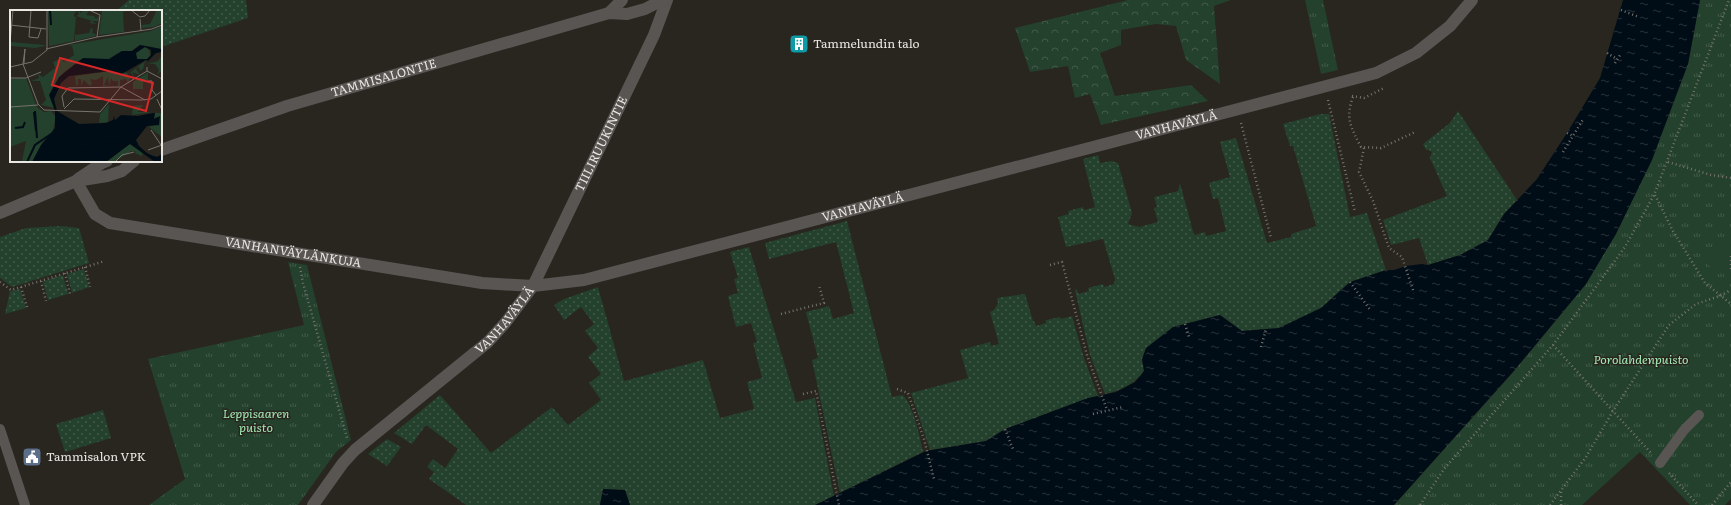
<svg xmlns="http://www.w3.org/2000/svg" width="1731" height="505" font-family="Literata,serif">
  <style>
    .grass { fill: url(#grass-dots) }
    .forest { fill: url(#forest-crowns) }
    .park { fill: url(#park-tufts) }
    .garden { fill: #23412c }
    .water { fill: url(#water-ripples) }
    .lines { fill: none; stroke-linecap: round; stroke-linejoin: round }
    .path { stroke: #76736e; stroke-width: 2.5; stroke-dasharray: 1 3; stroke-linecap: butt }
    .service { stroke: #595553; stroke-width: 10 }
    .minor { stroke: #595553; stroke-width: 12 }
    .tertiary { stroke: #595553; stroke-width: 12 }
    .labels { text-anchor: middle; stroke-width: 3; stroke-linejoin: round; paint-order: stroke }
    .poi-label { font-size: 12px; fill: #eae8e3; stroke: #29251f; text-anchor: start }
    .street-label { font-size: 12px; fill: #eae8e3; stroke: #29251f }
    .park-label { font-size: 12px; font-style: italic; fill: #a2eab4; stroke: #29251f }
    .inset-river { fill: none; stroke: #010d16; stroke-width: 2 }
    .inset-road { fill: none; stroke: #76736d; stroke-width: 1 }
    .view { fill: #d62828; fill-opacity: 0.15; stroke: #d62828; stroke-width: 2 }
    .inset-edge { fill: none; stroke: #eae8e3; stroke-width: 2 }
  </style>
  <defs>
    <pattern id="grass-dots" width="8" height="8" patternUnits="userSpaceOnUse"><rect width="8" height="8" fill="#23412c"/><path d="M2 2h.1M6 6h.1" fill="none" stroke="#435c4a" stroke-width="1.8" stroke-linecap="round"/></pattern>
    <pattern id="forest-crowns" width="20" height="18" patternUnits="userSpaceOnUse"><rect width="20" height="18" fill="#23412c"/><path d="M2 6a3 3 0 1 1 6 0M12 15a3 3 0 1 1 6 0" fill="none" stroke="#435c4a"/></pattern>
    <pattern id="park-tufts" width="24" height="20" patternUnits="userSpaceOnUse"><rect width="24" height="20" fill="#23412c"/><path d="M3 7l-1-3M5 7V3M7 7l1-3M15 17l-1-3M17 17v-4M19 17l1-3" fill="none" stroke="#435c4a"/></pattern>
    <pattern id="water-ripples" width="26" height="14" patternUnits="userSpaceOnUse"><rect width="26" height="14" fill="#010d16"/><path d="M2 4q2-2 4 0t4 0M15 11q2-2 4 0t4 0" fill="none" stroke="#263038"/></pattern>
  </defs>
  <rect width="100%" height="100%" fill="#29251f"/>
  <g class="grass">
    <path d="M129 0H246L248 18 161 47V11H116Z"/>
    <path d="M1458 111 1517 200 1504 214 1488 240 1460 255 1428 265 1419 238 1391 245 1383 220 1447 196 1430 158 1432 152 1429 150H1426L1423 144 1450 123Z"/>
    <path d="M1320 114H1329L1350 217 1367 213 1386 270 1350 282 1321 308 1279 328 1242 331 1220 315 1173 327 1142 359 1144 371C1133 385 1122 390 1105 394L1090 355 1075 290 1077 289 1078 294 1089 291 1088 288 1103 284 1104 287 1114 284 1115 279 1103 239 1066 247 1058 217 1069 214 1068 211 1083 207 1084 210 1095 207 1083 159 1098 155 1100 163 1111 161 1118 163 1132 213 1128 224 1139 227 1158 222 1154 208 1157 207 1154 197 1178 191 1180 183 1194 235 1205 232 1206 236 1226 231 1218 198 1213 199 1209 183 1230 177 1220 142 1236 138 1267 243 1291 237V234L1316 226 1293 146H1290L1283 124Z"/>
    <path d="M847 221 892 397 902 395C912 400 921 441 923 452L840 493 812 360 818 358 806 312 829 306 833 319 854 313 836 242 769 259 765 243Z"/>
    <path d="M60 226 79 228 89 263 12 287 0 278V237L26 228Z"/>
    <path d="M749 247 796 402 815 398 834 496 815 505H630L625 490 603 489 600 505H466L429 479 434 472 427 467 433 459 445 468 458 449 426 425 412 444 394 433 440 395 491 453 552 407 568 425 601 400 589 383 601 374 588 357 598 348 585 331 594 324 581 307 564 320 554 305 564 299 598 287 624 381 703 360 720 418 754 409 747 382 762 378 753 343 757 342 751 323 736 327 728 296 738 293 734 279 738 278 730 252Z"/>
    <path d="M84 269 89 287 72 293 67 274Z"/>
    <path d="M63 275 68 294 48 300 43 281Z"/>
    <path d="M20 289 26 308 5 314 10 291Z"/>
    <path d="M1025 294 1033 321H1034L1036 326 1046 323V320L1060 317 1061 319 1072 316 1084 358 1098 396 1086 399 1005 429 986 441 930 450 911 393 968 378 960 350 990 342 991 346 999 344 990 312 994 310 998 303 997 298Z"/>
    <path d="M103 410 111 438 65 452 56 424Z"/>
    <path d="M387 439 401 447 387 466 368 454Z"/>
  </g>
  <path class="forest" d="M1128 0H1231L1214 6 1220 84 1186 60 1176 26 1156 24 1121 30V45L1100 53 1115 96 1191 85 1208 101 1101 125 1090 94 1075 98 1068 66 1030 72 1015 28Z"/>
  <g class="park">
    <path d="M1305 0H1323L1338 70 1321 74Z"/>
    <path d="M1700 0H1731V499L1725 505H1690L1640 452 1582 505H1394L1513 372 1586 284 1688 64Z"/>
    <path d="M288 262 307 265 351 440 336 452 298 505H149L185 479 148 359 304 325Z"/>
  </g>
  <path class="garden" d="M1727 243H1731V274C1718 278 1696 259 1709 249 1714 245 1722 244 1727 243Z"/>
  <g class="water">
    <path d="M1623 0H1700L1688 64 1652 160 1616 234 1586 284 1513 372 1394 505H815L926 451 986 441 1005 429 1088 398 1116 392 1135 382 1144 371 1142 359 1146 348 1173 327 1220 315 1242 331 1279 328 1321 308 1350 282 1386 270H1394L1406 266 1422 264 1428 265 1460 255 1488 240 1504 214 1537 179 1567 133 1600 78Z"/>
    <path d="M603 489 625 490 630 505H600Z"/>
  </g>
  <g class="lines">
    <g class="path">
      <path d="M1621 10 1639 17"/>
      <path d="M1607 53 1617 59"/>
      <path d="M1615 63 1620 55"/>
      <path d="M1352 96 1364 98 1384 88"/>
      <path d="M1353 97C1345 118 1351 128 1361 147L1381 148 1415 132"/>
      <path d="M1328 100 1355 212"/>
      <path d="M1241 123 1271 238"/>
      <path d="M1567 133 1573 136"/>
      <path d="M1364 148 1359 172 1373 201 1389 248 1402 257 1414 293"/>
      <path d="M1563 152 1584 118"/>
      <path d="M1668 162 1711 175 1731 178"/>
      <path d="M1655 195 1673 231 1705 283 1731 304"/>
      <path d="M1731 256V272"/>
      <path d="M1050 265 1062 262 1087 355 1107 410"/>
      <path d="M85 267 90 287"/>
      <path d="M300 267 303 283 347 438"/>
      <path d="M65 273 70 294"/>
      <path d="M41 281 46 301"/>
      <path d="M0 282 11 290 105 261"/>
      <path d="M1350 282 1371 311"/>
      <path d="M21 287 27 307"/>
      <path d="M781 314 824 303 819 285"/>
      <path d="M1185 324 1189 337"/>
      <path d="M1553 345 1651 453"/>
      <path d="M1261 347 1266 329"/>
      <path d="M897 389 908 393 924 439 934 479"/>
      <path d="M803 394 816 391 839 505"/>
      <path d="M1093 414 1123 407"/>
      <path d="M1005 429 1013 449"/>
      <path d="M1669 473 1698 505"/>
      <path d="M1420 505 1444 469 1553 345 1625 247 1654 195 1729 0"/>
      <path d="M1550 505 1586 457 1613 411 1669 325 1696 304 1720 296 1731 290"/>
      <path d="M1561 505V492"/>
      <path d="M1712 505 1731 482"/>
    </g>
    <g class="service">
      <path d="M0 429 25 505"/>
      <path d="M1660 463 1684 430 1699 415"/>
    </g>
    <g class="minor">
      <path id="s1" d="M76 181 95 214 110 223 482 283 533 286 654 35 667 0"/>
      <path id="s2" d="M313 505 343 463 355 450 488 342 506 322 533 286 584 280 1376 73 1416 53 1450 26 1472 0"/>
    </g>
    <g class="tertiary">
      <path d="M609 13 622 0"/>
      <path id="s3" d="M161 150 287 106 609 13 627 14 645 9 663 0"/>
      <path d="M78 179 102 163 107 161"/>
      <path d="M0 213 76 181 107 176 122 171 134 161"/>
    </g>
  </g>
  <defs>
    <symbol id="building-square" viewBox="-11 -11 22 22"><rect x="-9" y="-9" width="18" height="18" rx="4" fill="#0f9aa8" stroke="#29251f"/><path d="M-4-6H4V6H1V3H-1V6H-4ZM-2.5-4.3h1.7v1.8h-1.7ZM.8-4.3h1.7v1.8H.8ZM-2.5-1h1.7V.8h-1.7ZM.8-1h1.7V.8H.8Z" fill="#fff"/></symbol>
    <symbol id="civic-square" viewBox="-11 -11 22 22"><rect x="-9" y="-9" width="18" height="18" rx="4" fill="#5c6f8a" stroke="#29251f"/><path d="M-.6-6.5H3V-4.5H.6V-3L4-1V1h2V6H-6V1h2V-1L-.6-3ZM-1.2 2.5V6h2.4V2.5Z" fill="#fff"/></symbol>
  </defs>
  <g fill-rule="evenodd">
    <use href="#building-square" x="788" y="33" width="22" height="22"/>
    <use href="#civic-square" x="21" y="446" width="22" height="22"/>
  </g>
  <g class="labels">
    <g class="poi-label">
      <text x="813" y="48">Tammelundin talo</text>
      <text x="46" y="461">Tammisalon VPK</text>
    </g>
    <g class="street-label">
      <text dy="4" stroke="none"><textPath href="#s3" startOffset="234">TAMMISALONTIE</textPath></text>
      <text dy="4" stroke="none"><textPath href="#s2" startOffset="976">VANHAVÄYLÄ</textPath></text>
      <text dy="4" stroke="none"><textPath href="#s1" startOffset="641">TIILIRUUKINTIE</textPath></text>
      <text dy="4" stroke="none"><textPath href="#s2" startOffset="652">VANHAVÄYLÄ</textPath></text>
      <text dy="4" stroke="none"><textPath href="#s1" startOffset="241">VANHANVÄYLÄNKUJA</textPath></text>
      <text dy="4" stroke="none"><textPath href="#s2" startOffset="268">VANHAVÄYLÄ</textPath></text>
    </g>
    <g class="park-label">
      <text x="1641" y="364">Porolahdenpuisto</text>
      <text x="256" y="418">Leppisaaren<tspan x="256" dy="14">puisto</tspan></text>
    </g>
  </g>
  <g transform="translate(10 10)">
    <rect width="152" height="152" fill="#29251f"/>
    <path d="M44 0 65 7 69 4 67 0 71 3 73 0 79 1 76 5 84 6 86 9 89 6 88 11H82L87 14 79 13 82 11 66 6 64 31ZM92 0H117L113 2 114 22 89 25ZM81 18 83 19 82 23 86 24 85 26 65 31V25L79 23ZM135 51 133 59 130 61 129 57 126 59 130 65 122 62 126 69 120 62 117 65 120 68 118 73 116 69 110 70V76H108V71H103L101 68 99 76 98 67 94 75 98 76H93V66L86 70 80 69 82 73 80 76 74 70 71 75V69H68V75H66L65 66 100 61 120 63ZM133 95 128 102H143L122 105 123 96Z" fill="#23412c"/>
    <path d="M38 0H67L64 4V31L39 36ZM147 0H152V13L144 17 132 18 131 15 140 14ZM152 16V39L130 35 122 41H112L99 49H72L54 62 42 80 45 98 31 95 36 90 30 71H21L29 68 28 64 33 67 45 58 43 52 51 48 54 52 64 45 62 36 58 35 141 21ZM1 32 35 35V36L25 38 1 36ZM126 44a7 7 0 1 1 14 0a7 7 0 1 1-14 0ZM152 45V60L147 65 149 60 145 54H138L148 51ZM138 62V70L133 72V79H124L123 82V72ZM16 68 27 97 34 102 41 101 46 107 42 124 33 132 22 152 12 151 16 131 0 137V69ZM99 94 98 112 89 113 90 104ZM145 103H152V127L139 117 149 113V107L144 108ZM119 134 128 137 134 143 131 146 125 143V141H121L104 152H96Z" fill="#23412c"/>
    <path d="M93 0H111L114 21 91 24Z" fill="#23412c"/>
    <path d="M130 35 151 39 152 42 146 43 138 51 136 50 110 65 100 61 59 66 51 73 44 89 47 101 69 114 96 113 103 110 104 106 105 110 111 105 128 106 143 103H145L144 109 150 106 149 115 137 116 126 130 129 136 139 145 147 147 152 144V152H145L120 134 96 152H22L31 135 45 118V101L39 85 49 67 73 48 99 49 112 41H122ZM135 37 141 40V45L137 49H127L126 43Z" fill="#010d16" fill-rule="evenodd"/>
    <path class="inset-river" d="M40 0 41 15M25 101 27 128M24 102 26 121M5 118 13 117 15 112M17 152 25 135 41 124M34 152 118 128 134 143 152 151"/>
    <path class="inset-road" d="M21 0 19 27 28 28 31 19M79 0 90 5M121 0 130 7 135 6 140 0M130 9 131 21M0 15 36 19M87 27 142 19 152 15M87 27 90 5M0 33 3 0M36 39 87 27M37 40V0M13 54 28 94 34 100 90 102 111 77 135 90M13 54 15 39 14 53M0 57 22 52 37 40M137 61 152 69M0 68H16L31 62M138 71H142V80L146 85M147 89 152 100M0 97 28 95M54 97 52 86 58 78 111 77 137 61V57M54 99 64 89 131 90 141 89 152 81M141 120 151 135M138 140 152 135M105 152 112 145 124 142"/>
    <path class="view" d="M50 48 143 73 136 101 42 75Z"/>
    <rect width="152" height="152" class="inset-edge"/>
  </g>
</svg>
